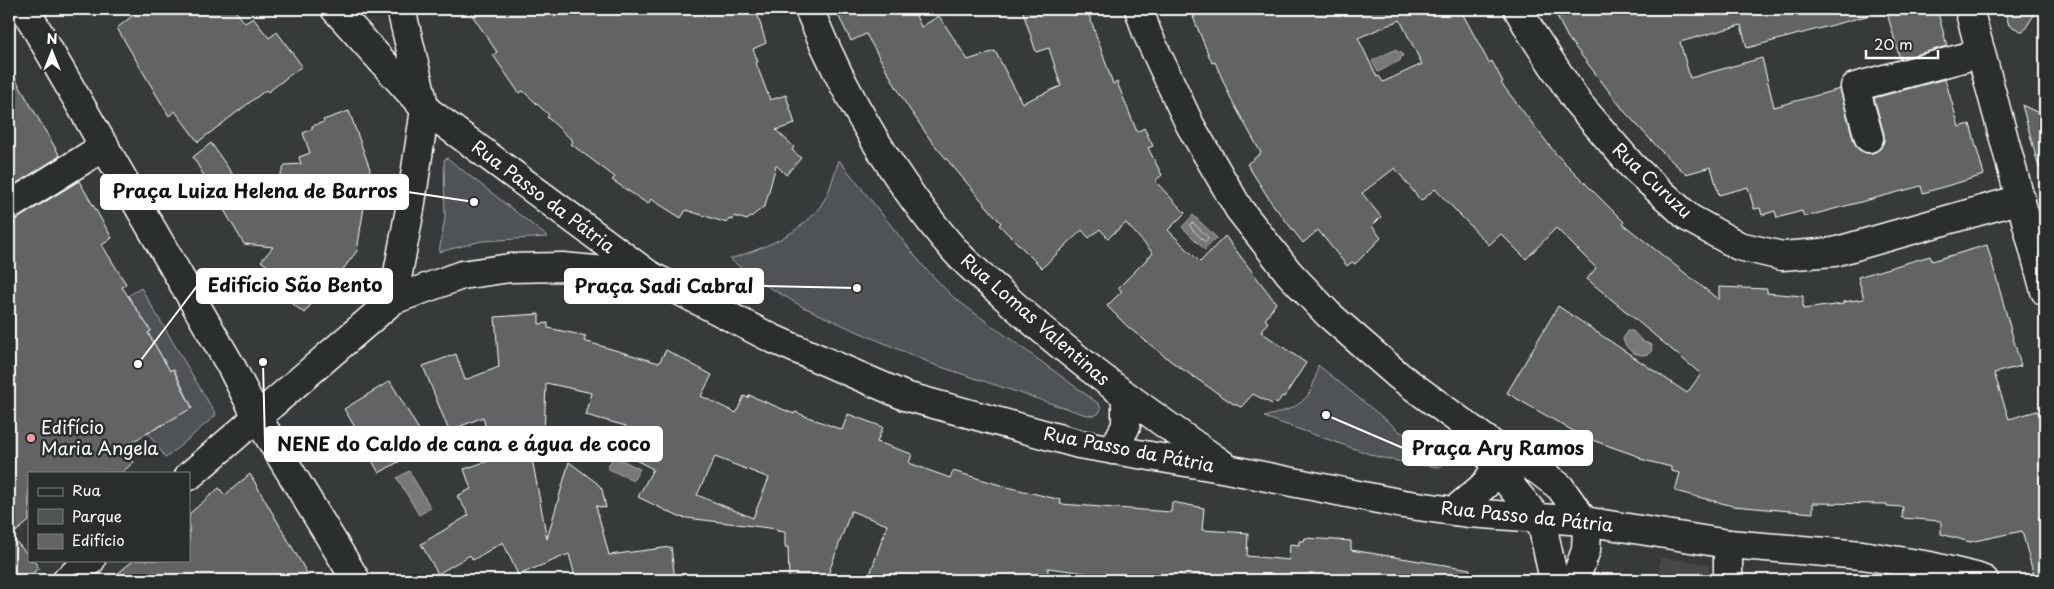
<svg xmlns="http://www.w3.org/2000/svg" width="2054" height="589" font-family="'Playpen Sans',sans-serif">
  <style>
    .built { fill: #444748 }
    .green { fill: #505354; stroke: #a8a9aa }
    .water { fill: #767879; stroke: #adaeaf }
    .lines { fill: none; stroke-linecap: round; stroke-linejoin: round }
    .shore { stroke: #c8c9c9; stroke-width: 1 }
    .building { fill: #636465; stroke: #fff; fill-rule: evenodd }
    .minor-casing { stroke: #fff; stroke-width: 31 }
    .major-casing { stroke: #fff; stroke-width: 31 }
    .minor { stroke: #2a2d2e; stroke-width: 28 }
    .major { stroke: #2a2d2e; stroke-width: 28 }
    .poi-dot { fill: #ff9aa2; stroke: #2a2d2e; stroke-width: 2 }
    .labels { text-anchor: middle; stroke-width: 5; stroke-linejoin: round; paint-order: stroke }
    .street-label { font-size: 18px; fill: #fff; stroke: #2a2d2e }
    .poi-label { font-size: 18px; fill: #fff; stroke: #2a2d2e; text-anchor: start }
    .leader { fill: none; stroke: #fff; stroke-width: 2 }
    .callout-dot { fill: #fff; stroke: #2a2d2e; stroke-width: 2 }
    .callout { fill: #fff; stroke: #fff; stroke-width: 2 }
    .callout-label { font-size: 19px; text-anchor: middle; font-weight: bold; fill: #111 }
  </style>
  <rect width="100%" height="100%" fill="#373a3b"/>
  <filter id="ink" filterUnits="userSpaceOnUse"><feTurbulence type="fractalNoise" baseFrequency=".02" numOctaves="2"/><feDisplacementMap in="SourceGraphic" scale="10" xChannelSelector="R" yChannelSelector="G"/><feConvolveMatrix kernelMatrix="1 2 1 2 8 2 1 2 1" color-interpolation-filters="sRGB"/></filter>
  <g filter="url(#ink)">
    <path class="built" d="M1660 557 1709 564V580H1658Z"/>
    <g class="green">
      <path d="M447 158 548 237 482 241 439 252 445 218 444 160Z"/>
      <path d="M839 160 924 267 953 297 1099 404 1101 409 1099 413 1094 416 1083 414 935 365 849 328 803 307 755 279 730 259C767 247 810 231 828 193 832 183 835 171 839 160Z"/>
      <path d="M141 288 216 415 166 458 148 433 192 407 174 369 170 371 148 333 151 331 128 296Z"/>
      <path d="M1318 365 1402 433 1448 456V462L1439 467 1412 464 1378 457 1264 417C1299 407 1312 403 1318 365Z"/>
    </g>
    <g class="water">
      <path d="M1396 49 1398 53 1401 51 1403 56 1400 58 1401 60 1378 72 1372 61Z"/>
      <path d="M1193 215 1217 238 1205 250 1182 227Z"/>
      <path d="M1627 331H1633L1642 341 1652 345 1651 353C1639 359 1626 351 1623 339Z"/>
      <path d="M614 456 640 469 633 481 607 468Z"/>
      <path d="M409 471 431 508 419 515 397 478Z"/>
    </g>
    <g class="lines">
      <path class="shore" d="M1193 223 1208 237 1207 241H1204L1191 228 1190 225Z"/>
    </g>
    <g class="building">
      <path d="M141 9H234L245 23 253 18 269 38 277 32 302 66 268 92 266 90 198 142 175 111 169 116 117 28Z"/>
      <path d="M468 9H756L766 43 753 49 758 62 756 63 770 100 786 95 795 124 776 130 794 147 792 150 801 158 786 175 776 165 765 206 747 220 734 216 733 220 729 219 727 223 686 210 681 218 651 199 648 204 612 180 615 177 571 144 573 141 547 117 549 115 523 91 519 93 493 55 497 52Z"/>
      <path d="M835 9H913L921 27 939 16 968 60 995 51 1022 103 1061 86 1049 48 1036 52 1022 9H1087L1113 84 1117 82 1137 132 1144 128 1153 146 1148 148 1162 175 1155 181 1185 213 1168 230 1200 262 1225 236 1276 303 1265 320 1268 322 1261 332 1306 363 1284 397 1282 396 1277 404 1274 402 1272 404 1253 394 1241 407 1232 403 1172 362 1128 327 1107 306 1122 291 1118 288 1153 253 1126 223 1108 238 1100 229 1089 238 1082 230 1042 268 999 225 1001 223 932 142 906 104 866 34 851 41Z"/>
      <path d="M1192 9H1460L1489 63 1492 61 1503 82 1501 83 1556 154 1624 222 1623 224 1719 300V287L1767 289V293L1803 296V309L1843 304V302L1864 299 1858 277 1930 256 1932 261 1987 245 2021 366 1994 373 2006 410 2009 419 2037 411 2038 413 2045 411V580H2035L2022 531 1970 542 1941 534V521L1902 518 1903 507 1887 506V504L1813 503V513L1733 506 1675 491 1680 473 1671 471V467L1640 459V457L1595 441 1580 433V435L1507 393 1558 306 1687 393 1701 374 1587 279 1596 268 1556 228 1526 259 1501 234 1489 245 1435 189 1421 201 1395 168 1362 193 1381 217 1372 226 1381 238 1355 264 1352 262 1347 266 1318 230 1303 243 1271 202 1247 164 1261 153 1231 99 1215 62 1212 63 1193 17H1195ZM1400 20 1422 64 1383 82 1379 76 1377 77 1358 38Z"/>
      <path d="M1568 9H1869L1870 15 1747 48 1741 25 1680 42 1690 78 1762 58 1774 107 1840 89 1854 142 1858 149 1866 153H1873L1880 149 1884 141V134L1874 98 1945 79 1959 127 1970 124 1984 175 1923 193 1921 186 1804 217 1802 211 1777 218 1775 211 1762 215 1760 208 1754 209 1748 187 1719 195 1711 167 1686 174 1662 152 1625 112 1568 38 1557 17 1570 13Z"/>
      <path d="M1886 9H1937L1947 46 1900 59Z"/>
      <path d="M2004 9H2038L2023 32 2009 25Z"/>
      <path d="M9 68 60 156 9 188Z"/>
      <path d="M2022 105 2045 116V168H2039Z"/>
      <path d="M349 111 370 169 357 251 317 303 314 301 304 313 283 296 291 285 261 261 273 247 244 244 193 157 211 143 233 175 273 190 285 165 301 164 299 157 310 153 303 133 312 129V126L324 122 323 120Z"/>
      <path d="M79 181 112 238 102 245 126 284 122 287 151 331 148 333 170 371 173 369 192 408 121 448 134 462 121 473H29V521L11 536 29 556V560H33L39 568 24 580H9V222L17 219Z"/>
      <path d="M539 314V324L548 323V328L586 336 584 341 659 363 666 350 712 375 701 396 736 413 744 396 748 398 749 395 794 414 795 412 842 430 848 414 883 427 877 442 912 454 909 463 950 478 953 471 1007 487 1061 500 1060 504 1171 512 1172 502 1204 508 1202 530 1248 533 1247 556 1289 560 1290 544 1299 545V541H1304L1305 538 1351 541V550L1470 569 1469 580H1140L1122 576 1121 580H1102V578L1086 573 1048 568V580H868L887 525 851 511 826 580H789L788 547H785V532L777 531V529L679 517 638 497 653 469 614 449 626 426 586 415 592 393 546 383 544 437H528L547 539 569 462 597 483 602 489 606 508 596 506 609 555 671 547 675 580H576L569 554 518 575 503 542 473 560 470 555 438 574 421 544 469 515 457 496 471 489 464 469 494 459 483 417 449 431 423 366 456 354 465 380 499 367 495 317ZM715 457 769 478 753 518 697 495Z"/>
      <path d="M390 381 428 445 379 473 370 457 372 455 344 409Z"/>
      <path d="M250 474 311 580H110L134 560H189V514L219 488 225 495Z"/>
    </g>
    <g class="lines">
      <defs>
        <g id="minor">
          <path d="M25 9 232 368 257 417 356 580"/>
          <path d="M335 9 425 109 649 275 771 338 905 396 1079 444 1227 469 1403 504 1468 513 1584 521 1728 544 1862 555 1930 566 1976 577 1984 580"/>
          <path d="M809 9C843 93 897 186 958 254 972 269 988 281 1003 295 1071 358 1146 411 1222 464"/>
          <path d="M1139 9 1147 33 1190 125 1239 209 1289 273 1328 314 1399 376 1474 431"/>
          <path d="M1518 9 1531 32 1578 103 1632 166 1689 218 1739 246 1782 256 1834 252 2021 199"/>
          <path d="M1869 138 1855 87 1981 53"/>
          <path d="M9 206 105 146"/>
          <path d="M393 300 410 209 425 109 401 9"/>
          <path d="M1113 450 1126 426V398"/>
          <path d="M189 476 393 300 462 275 510 268 562 267 649 275"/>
          <path d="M1454 511 1485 485 1496 468"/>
          <path d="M67 580 91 560"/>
          <path d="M1554 580 1542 524 1496 468 1474 431 1496 447 1539 471 1560 487 1584 521 1587 528 1586 550 1575 580"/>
          <path d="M1728 580V544"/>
        </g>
        <path id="major" d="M1969 9 2045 291"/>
      </defs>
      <use href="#minor" class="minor-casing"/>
      <use href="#major" class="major-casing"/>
      <use href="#minor" class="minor"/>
      <use href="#major" class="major"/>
    </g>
  </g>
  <circle class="poi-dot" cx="31" cy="438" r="5"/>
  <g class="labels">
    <g class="street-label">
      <text transform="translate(1652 181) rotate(43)" y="6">Rua Curuzu</text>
      <text transform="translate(543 197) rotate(37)" y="6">Rua Passo da Pátria</text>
      <text transform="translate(1035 320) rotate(41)" y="6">Rua Lomas Valentinas</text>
      <text transform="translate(1129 450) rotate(11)" y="6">Rua Passo da Pátria</text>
      <text transform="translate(1527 517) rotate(6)" y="6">Rua Passo da Pátria</text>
    </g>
    <g class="poi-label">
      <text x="41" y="434">Edifício<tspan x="41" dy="21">Maria Angela</tspan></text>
    </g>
  </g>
  <path class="leader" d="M474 202L408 192M138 364L197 286M857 288L763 286M263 362L265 444M1326 415L1403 448"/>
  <g class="callout-dot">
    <circle cx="474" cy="202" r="5"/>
    <circle cx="138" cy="364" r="5"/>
    <circle cx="857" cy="288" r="5"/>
    <circle cx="263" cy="362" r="5"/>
    <circle cx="1326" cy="415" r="5"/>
  </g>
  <g class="callout">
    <rect x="101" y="175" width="307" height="34" rx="5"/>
    <rect x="197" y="269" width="195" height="34" rx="5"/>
    <rect x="565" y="269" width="198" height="34" rx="5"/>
    <rect x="265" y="427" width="397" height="34" rx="5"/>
    <rect x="1403" y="431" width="189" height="34" rx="5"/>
  </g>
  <g class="callout-label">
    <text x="255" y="198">Praça Luiza Helena de Barros</text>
    <text x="295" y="292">Edifício São Bento</text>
    <text x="664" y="293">Praça Sadi Cabral</text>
    <text x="464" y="451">NENE do Caldo de cana e água de coco</text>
    <text x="1498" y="455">Praça Ary Ramos</text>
  </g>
  <rect width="2054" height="589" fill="none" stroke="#2a2d2e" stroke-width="30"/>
  <rect x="15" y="15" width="2024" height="559" fill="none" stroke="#fff" stroke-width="2" filter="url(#ink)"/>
  <rect x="28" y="472" width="162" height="90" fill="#2a2d2e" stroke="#7f8182"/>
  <rect x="38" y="488" width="25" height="8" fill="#2a2d2e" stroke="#7f8182"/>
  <text x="72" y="496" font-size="15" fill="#ffffff">Rua</text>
  <rect x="38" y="509" width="25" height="15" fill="#505354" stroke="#7f8182"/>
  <text x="72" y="522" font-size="15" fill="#ffffff">Parque</text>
  <rect x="38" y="534" width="25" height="15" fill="#636465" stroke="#7f8182"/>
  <text x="72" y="546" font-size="15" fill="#ffffff">Edifício</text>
  <g transform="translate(52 52)" stroke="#2a2d2e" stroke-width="4" paint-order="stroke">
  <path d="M0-4L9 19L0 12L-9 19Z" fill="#ffffff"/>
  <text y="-8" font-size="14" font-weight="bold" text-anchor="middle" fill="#ffffff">N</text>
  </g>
  <path d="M1866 50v8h72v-8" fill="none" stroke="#ffffff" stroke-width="2.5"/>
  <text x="1874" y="50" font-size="15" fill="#ffffff" stroke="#2a2d2e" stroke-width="4" paint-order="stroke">20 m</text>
</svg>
